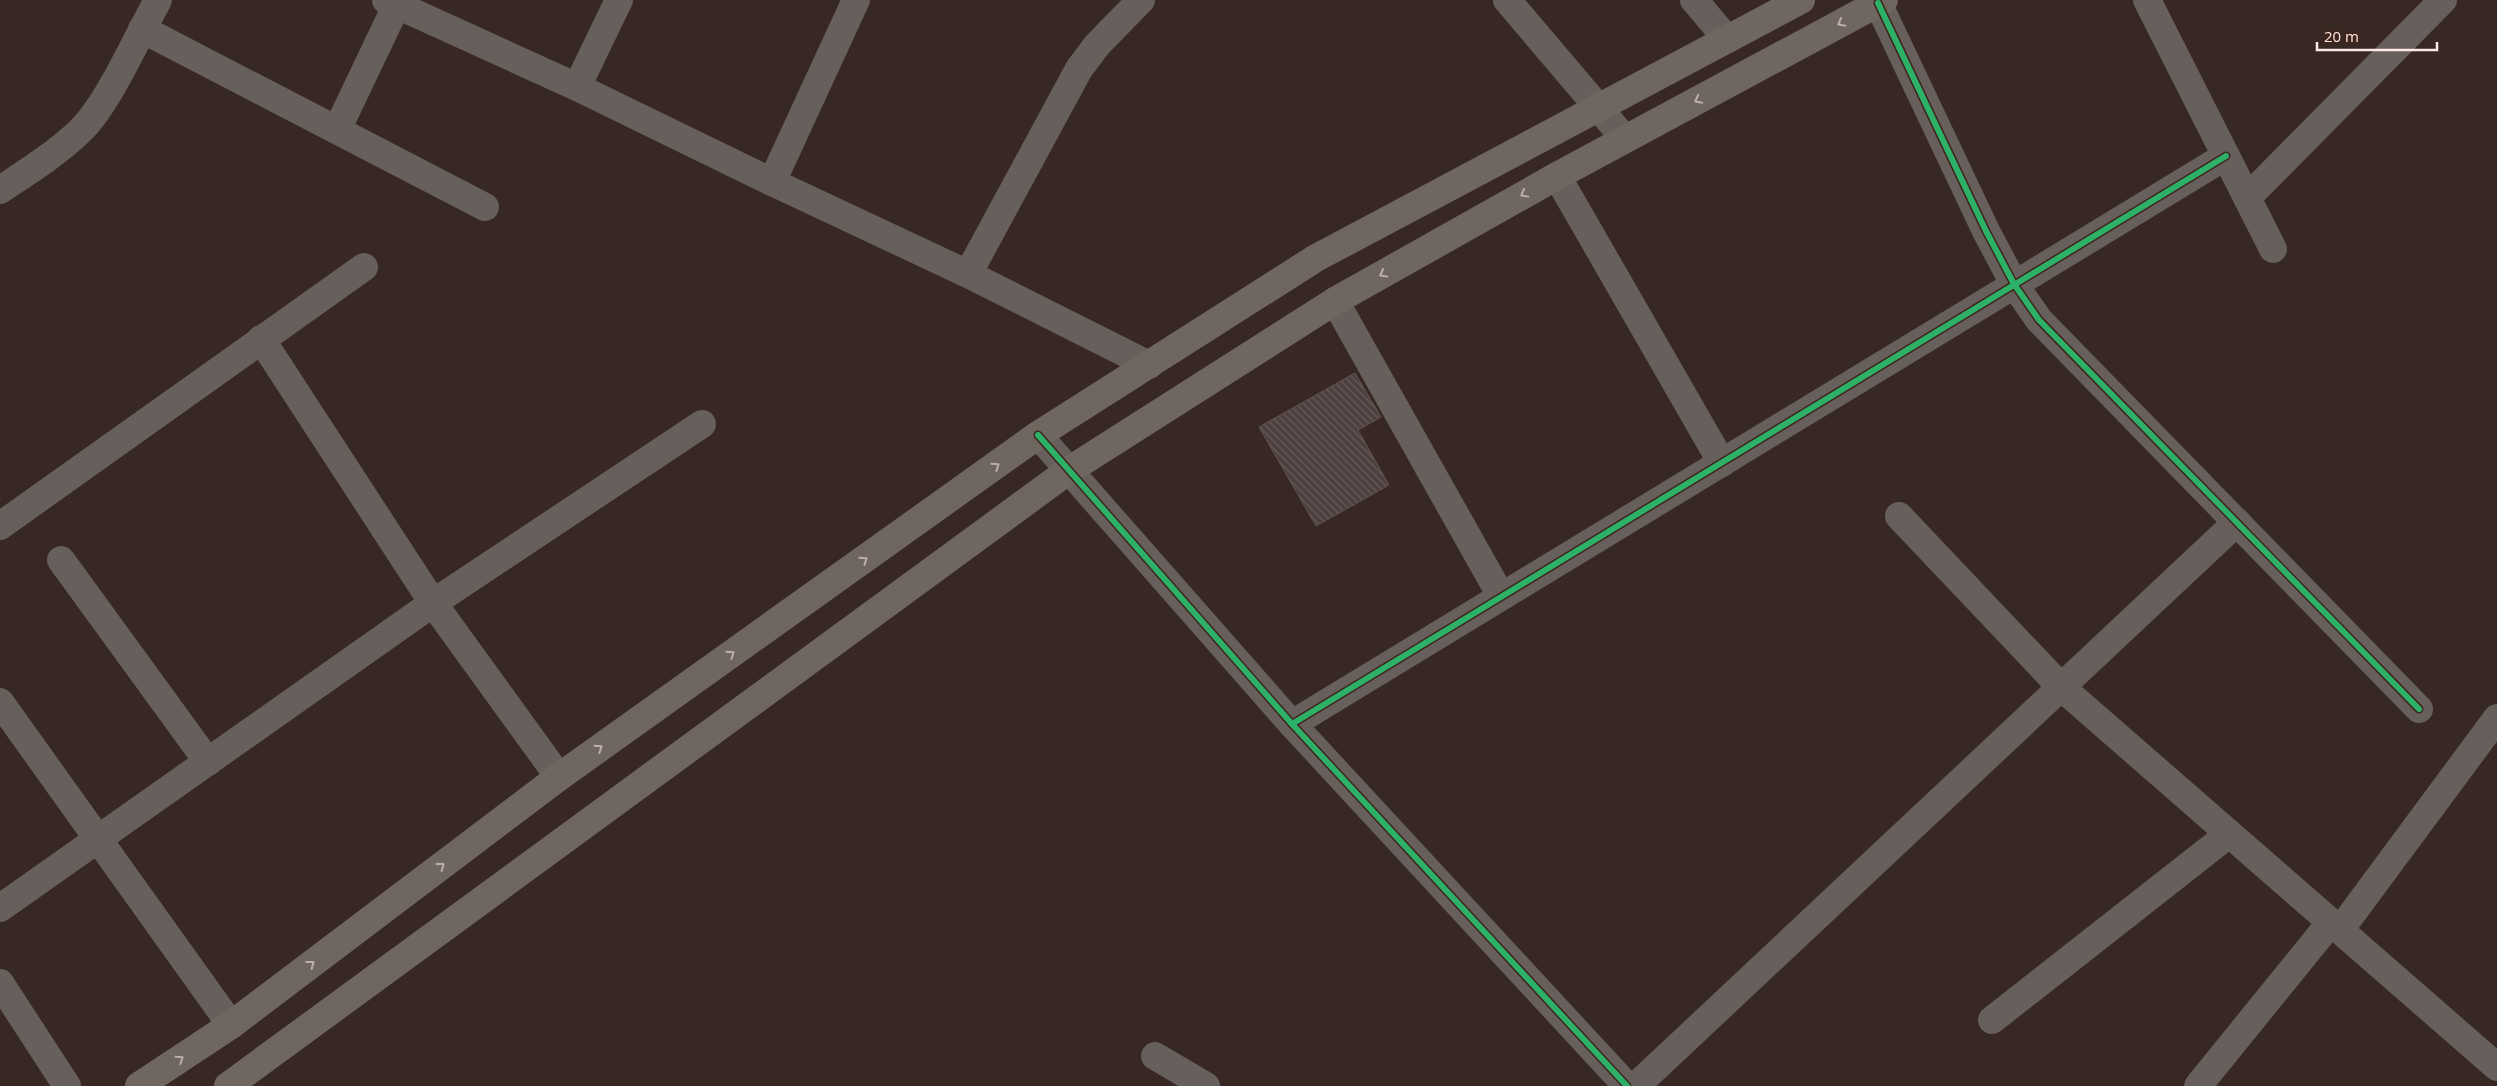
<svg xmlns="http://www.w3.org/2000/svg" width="2497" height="1086" font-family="'Open Sans',sans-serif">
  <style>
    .building { fill: url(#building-back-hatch); stroke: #615452 }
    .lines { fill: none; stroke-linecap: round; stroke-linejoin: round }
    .street { stroke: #675f5c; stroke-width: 28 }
    .highway { stroke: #706660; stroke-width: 28 }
    .cycleway-casing { stroke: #3f241c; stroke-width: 9 }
    .cycleway { stroke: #2db169; stroke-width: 6 }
    .oneway { stroke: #beaea9 }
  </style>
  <defs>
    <pattern id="building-back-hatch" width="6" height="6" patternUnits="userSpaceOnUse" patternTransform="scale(1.25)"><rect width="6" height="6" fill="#4d403f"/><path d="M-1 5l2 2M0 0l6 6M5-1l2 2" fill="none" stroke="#685c5b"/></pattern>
  </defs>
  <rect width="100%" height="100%" fill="#372824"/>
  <path class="building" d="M1355 373 1381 417 1358 430 1389 485 1316 526 1259 427Z"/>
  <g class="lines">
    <g class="street">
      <path d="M386 0 577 87 772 182 968 274 1149 365"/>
      <path d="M1507 0 1625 139"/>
      <path d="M1694 0 1727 39"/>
      <path d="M2147 0 2273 249"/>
      <path d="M1878 3 1986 231 2014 284 2039 320 2419 709"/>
      <path d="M142 29 485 207"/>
      <path d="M577 87 619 0"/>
      <path d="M337 130 399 0"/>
      <path d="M1557 176 1722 463"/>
      <path d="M772 182 856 0"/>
      <path d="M0 190C27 172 56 154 80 131 109 103 137 37 158 0"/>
      <path d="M2247 198 2443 0"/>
      <path d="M968 274 1079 69 1097 45 1141 0"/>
      <path d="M1335 301 1501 596"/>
      <path d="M261 339 433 603 559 777"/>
      <path d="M1038 435 1292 724 1627 1086"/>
      <path d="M1899 516 2061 687 2497 1067"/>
      <path d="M0 526 364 267"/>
      <path d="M61 560 208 762"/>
      <path d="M0 702 231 1025"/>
      <path d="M1292 724 2226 156"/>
      <path d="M0 908 433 603 702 424"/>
      <path d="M2340 930 2497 718"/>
      <path d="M0 983 67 1086"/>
      <path d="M1992 1020 2229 834"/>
      <path d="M1155 1056 1206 1086"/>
      <path d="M1636 1086 2237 522"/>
      <path d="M2198 1086 2331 922"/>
    </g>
    <g class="highway">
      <path d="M139 1086 231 1025 559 777 1038 435 1316 258 1801 0"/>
      <path d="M228 1086 1068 471 1335 301 1557 176 1884 0"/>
    </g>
    <defs>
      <g id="cycleway">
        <path d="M1878 3 1986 231 2014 284 2039 320 2419 709"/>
        <path d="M1038 435 1292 724 1627 1086"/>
        <path d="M1292 724 2226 156"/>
      </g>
    </defs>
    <use href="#cycleway" class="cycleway-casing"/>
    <use href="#cycleway" class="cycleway"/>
  </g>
  <defs><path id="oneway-chevron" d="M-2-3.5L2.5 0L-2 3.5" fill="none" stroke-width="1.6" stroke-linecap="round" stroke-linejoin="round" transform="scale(1.25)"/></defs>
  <g class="oneway">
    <use href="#oneway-chevron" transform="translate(1841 23) rotate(152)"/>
    <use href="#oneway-chevron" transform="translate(1698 100) rotate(152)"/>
    <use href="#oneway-chevron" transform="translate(1524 194) rotate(151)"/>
    <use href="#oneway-chevron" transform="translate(1383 274) rotate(151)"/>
    <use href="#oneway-chevron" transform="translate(996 466) rotate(-35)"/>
    <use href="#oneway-chevron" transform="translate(864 560) rotate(-35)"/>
    <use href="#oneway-chevron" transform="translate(731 654) rotate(-35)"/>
    <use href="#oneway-chevron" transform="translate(599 748) rotate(-35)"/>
    <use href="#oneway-chevron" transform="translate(441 866) rotate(-37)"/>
    <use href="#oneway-chevron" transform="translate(311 964) rotate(-37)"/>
    <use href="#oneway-chevron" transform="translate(180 1059) rotate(-34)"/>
  </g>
  <path d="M2317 42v8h120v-8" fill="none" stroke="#fde9e4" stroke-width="2.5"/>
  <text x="2324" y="42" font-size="15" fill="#fde9e4" stroke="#3f241c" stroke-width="4" paint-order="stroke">20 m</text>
</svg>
